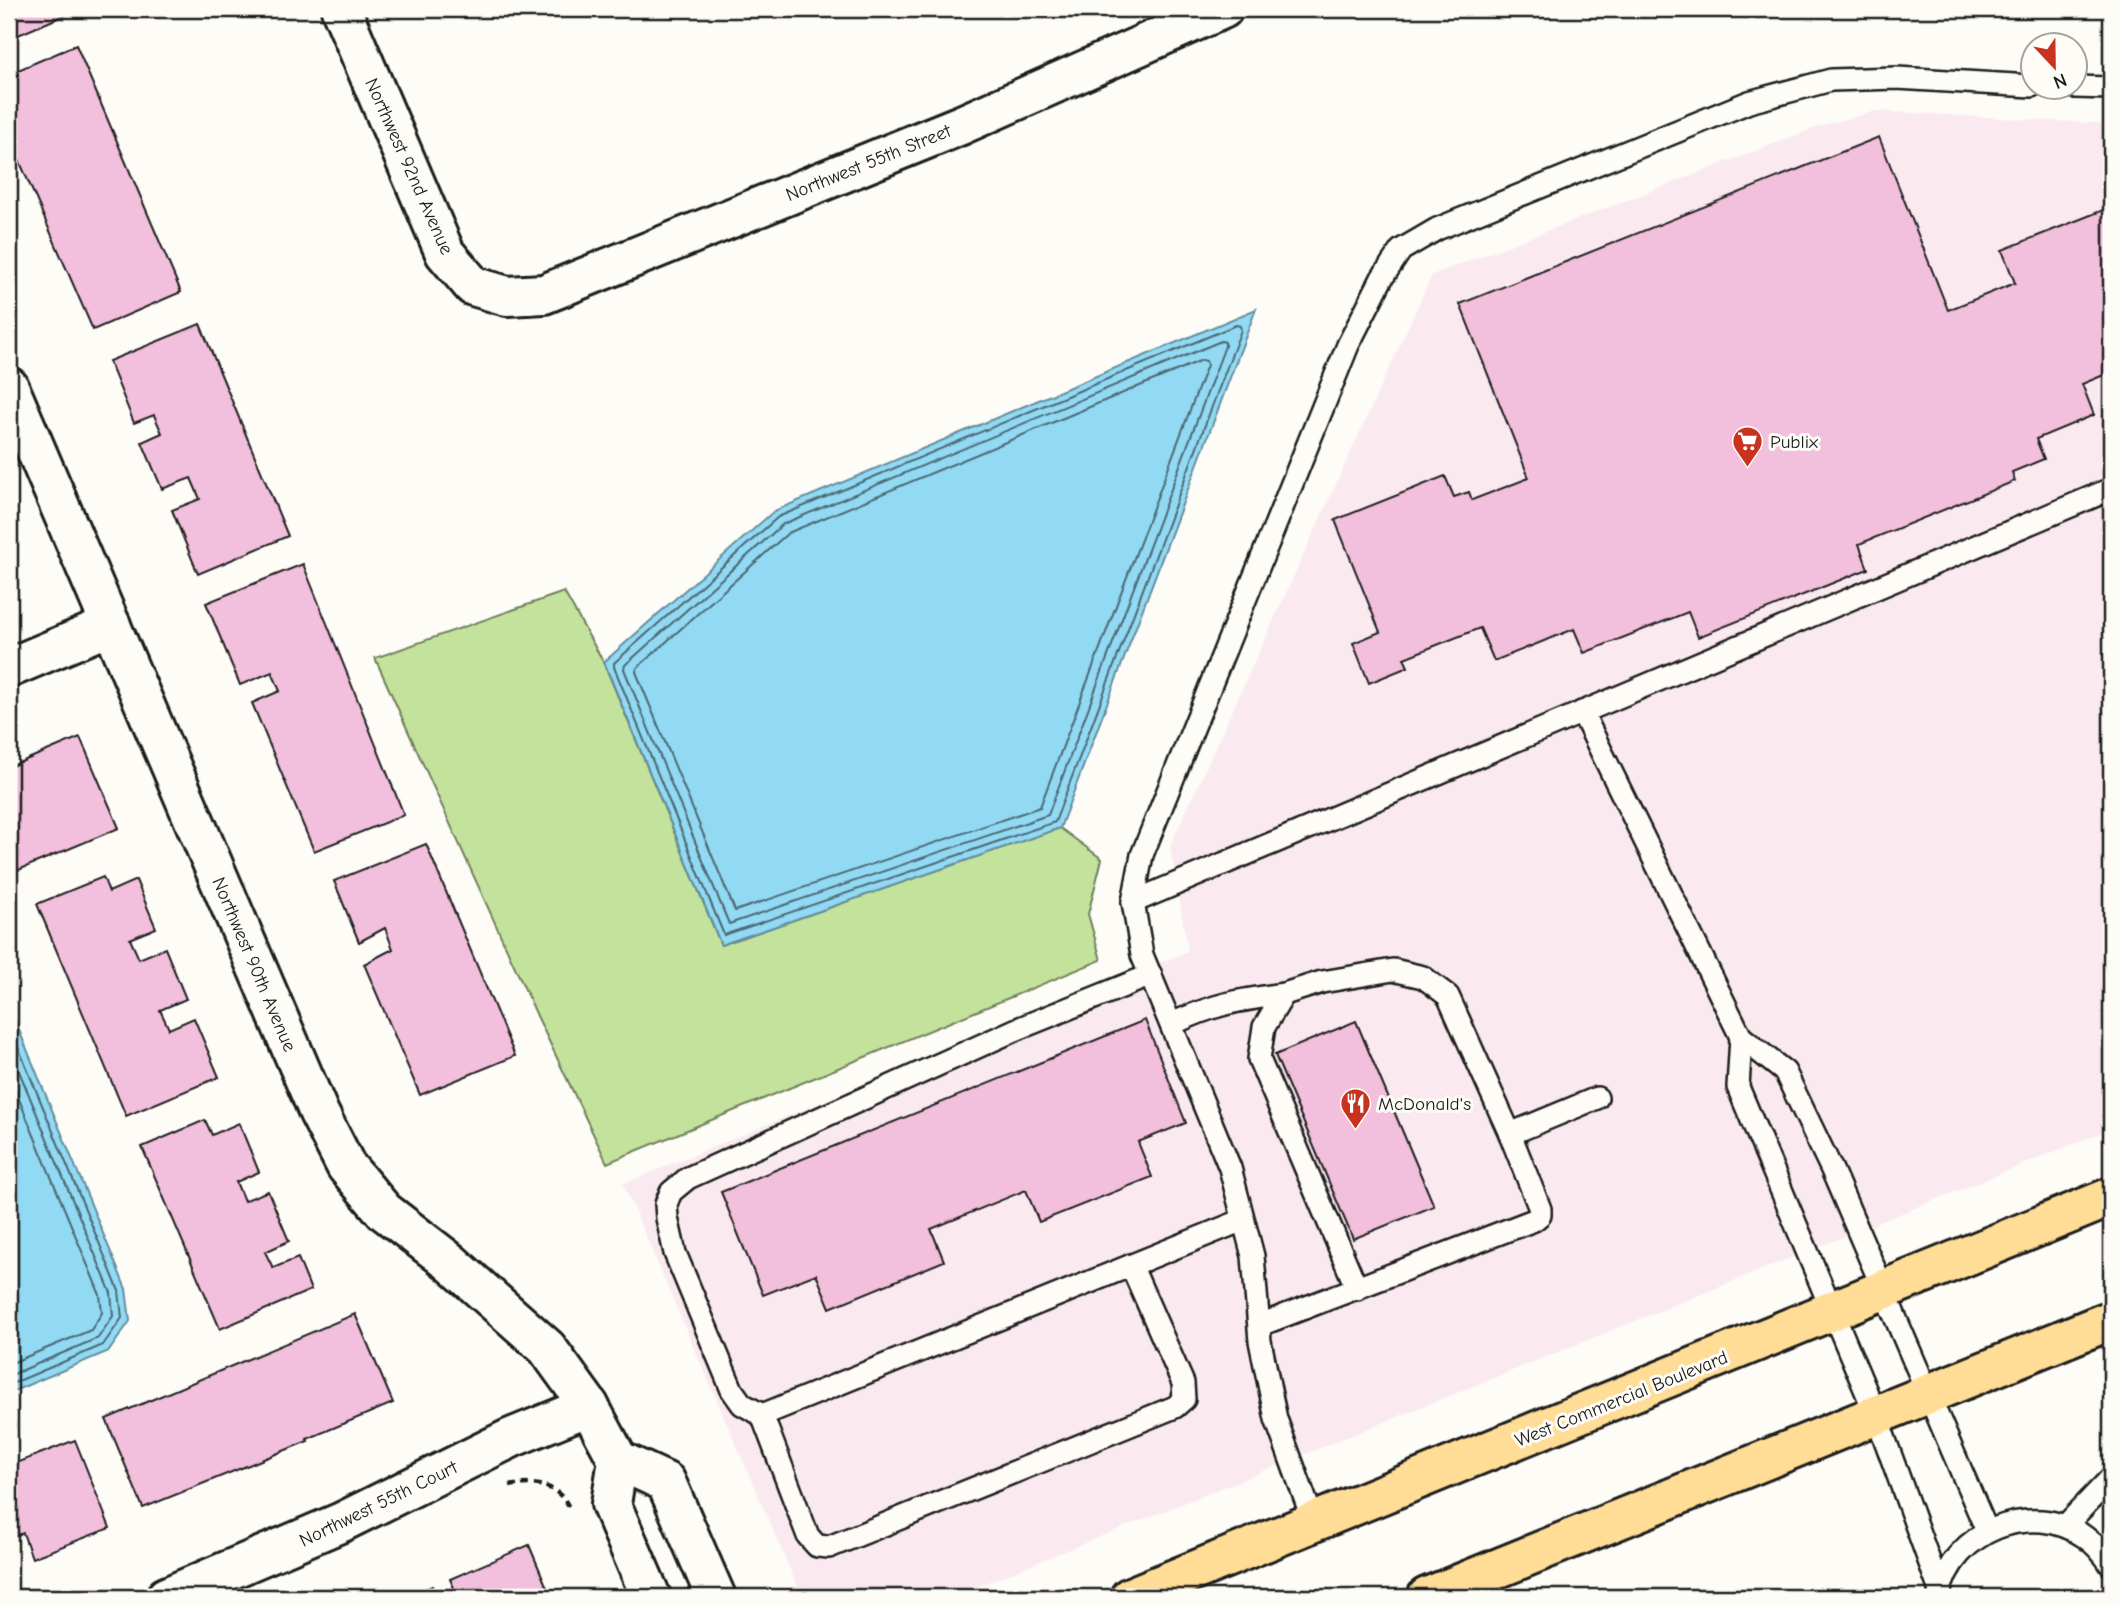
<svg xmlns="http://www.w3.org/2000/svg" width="2120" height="1606" font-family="'Comic Neue',sans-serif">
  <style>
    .built { fill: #faeaef }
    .green { fill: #c3e29b; stroke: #707f5c; stroke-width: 2 }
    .water { fill: #92d9f3; stroke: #638d9d; stroke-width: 2 }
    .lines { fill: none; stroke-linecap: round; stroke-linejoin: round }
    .shore { stroke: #4b6872; stroke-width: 2 }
    .building { fill: #f2bfdd; stroke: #1c1c1c; stroke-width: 2 }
    .service-casing { stroke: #1c1c1c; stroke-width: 26 }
    .minor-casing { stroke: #1c1c1c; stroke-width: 44 }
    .trunk-casing { stroke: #1c1c1c; stroke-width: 44 }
    .path { stroke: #1c1c1c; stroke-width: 4.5; stroke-dasharray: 7 5; stroke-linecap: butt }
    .service { stroke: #fdfcf7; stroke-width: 21 }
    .minor { stroke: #fdfcf7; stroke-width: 38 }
    .trunk { stroke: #ffdd96; stroke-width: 38 }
    .labels { text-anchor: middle; stroke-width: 6; stroke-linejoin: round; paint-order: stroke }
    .street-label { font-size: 19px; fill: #1c1c1c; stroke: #fdfcf7 }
    .poi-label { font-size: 19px; fill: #1c1c1c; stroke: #fdfcf7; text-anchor: start }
  </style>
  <rect width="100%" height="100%" fill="#fdfcf7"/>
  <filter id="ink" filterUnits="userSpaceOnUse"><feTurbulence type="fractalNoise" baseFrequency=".0143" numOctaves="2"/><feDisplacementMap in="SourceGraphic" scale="14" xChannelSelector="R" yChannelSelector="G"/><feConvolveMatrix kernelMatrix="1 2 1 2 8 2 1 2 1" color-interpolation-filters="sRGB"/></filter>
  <g filter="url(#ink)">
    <path class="built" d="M1876 111 2111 124V1129L951 1597H802L623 1184 1188 951 1170 846 1432 275 1820 126Z"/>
    <path class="green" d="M564 592 604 663 721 945 1060 828 1102 859 1088 914 1101 960 607 1163 538 1018 375 658Z"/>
    <g class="water">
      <path d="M1256 309 1060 828 721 945 604 662 774 511Z"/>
      <path d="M9 1006 126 1289 130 1321 109 1351 9 1393Z"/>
    </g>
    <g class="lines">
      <g class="shore">
        <path d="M1236 325 1240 326 1241 330 1055 822 724 935 614 667V663L778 517Z"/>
        <path d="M1221 341 1225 342V346L1048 815 729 924 624 669 625 665 783 524Z"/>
        <path d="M1202 360 1206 361 1207 365 1040 807 735 911 636 672 637 668 788 533Z"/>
        <path d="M9 1025 119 1291 122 1318 103 1345 9 1385"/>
        <path d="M9 1047 111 1293 113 1316 98 1338 9 1376"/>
        <path d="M9 1075 100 1295 102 1313 91 1330 9 1364"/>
      </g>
    </g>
    <g class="building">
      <path d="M9 9H62L65 15 9 39Z"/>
      <path d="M76 45 181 292 93 330 9 137V74Z"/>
      <path d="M1879 137 1948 310 2015 283 2002 250 2111 207V372L2082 384 2094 415 2036 439 2044 459 2012 472 2015 481 1859 544 1868 569 1698 637 1688 612 1584 653 1574 629 1494 661 1480 628 1404 658 1408 667 1369 683 1353 643 1380 632 1335 520 1445 476 1454 497 1469 492 1472 500 1529 478 1460 304Z"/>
      <path d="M200 324 288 536 198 574 172 510 200 499 191 478 162 489 142 442 162 433 154 415 134 423 109 361Z"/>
      <path d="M303 564 404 815 314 851 252 703 280 691 272 672 240 685 206 603Z"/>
      <path d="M80 737 119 828 9 874V796L11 795 9 788V767Z"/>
      <path d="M426 844 515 1056 420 1095 364 964 393 949 385 928 359 942 334 881Z"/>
      <path d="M103 877 109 892 136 880 156 928 130 939 139 959 165 948 186 999 160 1010 169 1029 194 1018 219 1077 126 1116 37 904Z"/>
      <path d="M1145 1020 1186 1123 1138 1142 1152 1177 1039 1222 1026 1190 931 1229 944 1261 830 1308 816 1274 763 1295 721 1192Z"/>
      <path d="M1356 1021 1434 1206 1353 1239 1275 1055Z"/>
      <path d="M205 1120 212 1135 239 1123 259 1172 236 1182 244 1201 268 1191 289 1241 265 1252 273 1268 298 1258 311 1290 220 1329 142 1147Z"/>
      <path d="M355 1314 393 1403 307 1439 308 1441 143 1508 106 1419Z"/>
      <path d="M75 1440 110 1528 32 1558 23 1533 9 1539V1466Z"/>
      <path d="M529 1545 551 1597H458L450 1579Z"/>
      <path d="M432 1586 436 1597H406Z"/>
    </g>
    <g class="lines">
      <defs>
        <g id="service">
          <path d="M2074 87 2111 88"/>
          <path d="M1582 712 1741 1037 1785 1072 1832 1170 1987 1531"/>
          <path d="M1133 902 2111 489"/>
          <path d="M1172 1024C1214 1004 1238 1000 1284 994"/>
          <path d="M1741 1037 1738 1087 1876 1415 1940 1591"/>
          <path d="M1510 1134 1597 1098"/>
          <path d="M1131 1265 1183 1383 1184 1399 1175 1407 829 1547 817 1546 808 1536 762 1415 1243 1220"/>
          <path d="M1260 1325 1534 1220 1540 1215V1209L1510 1134 1448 996 1423 977 1393 970 1322 982 1284 994 1264 1027 1259 1059 1357 1289"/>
          <path d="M762 1415 742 1404 732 1390 675 1253 667 1218 666 1204 671 1192 688 1178 1015 1030 1151 975"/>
          <path d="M1314 1523 1276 1419 1260 1341 1253 1256 1230 1168 1142 955 1133 902 1142 855 1348 345 1382 278 1401 250 1437 229 1749 102 1831 80 1897 78 2032 86"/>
          <path d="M2065 1526 2111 1478"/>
          <path d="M1939 1595C1952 1531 2032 1499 2085 1537 2096 1545 2104 1554 2111 1565"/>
        </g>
        <g id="minor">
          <path d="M341 9 445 253 473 286 507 296 544 294 961 125 1223 9"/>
          <path d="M9 387 319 1113 346 1166 384 1211 450 1262 547 1348 589 1406 618 1460 666 1482 716 1597"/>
          <path d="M9 668 111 625"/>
          <path d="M618 1460 611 1504 651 1597"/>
          <path d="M166 1597 342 1522 511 1438 589 1406"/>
        </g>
        <g id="trunk">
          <path d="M1130 1597 2111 1197"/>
          <path d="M1427 1597 2111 1320"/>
        </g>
      </defs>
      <use href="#service" class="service-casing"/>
      <use href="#minor" class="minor-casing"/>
      <use href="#trunk" class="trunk-casing"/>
      <path class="path" d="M510 1486C535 1481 559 1484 570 1510"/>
      <use href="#service" class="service"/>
      <use href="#minor" class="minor"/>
      <use href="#trunk" class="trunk"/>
    </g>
  </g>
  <defs>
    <symbol id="supermarket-pin" viewBox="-11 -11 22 30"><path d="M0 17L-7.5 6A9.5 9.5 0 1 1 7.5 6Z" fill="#c8321e" stroke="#fdfcf7"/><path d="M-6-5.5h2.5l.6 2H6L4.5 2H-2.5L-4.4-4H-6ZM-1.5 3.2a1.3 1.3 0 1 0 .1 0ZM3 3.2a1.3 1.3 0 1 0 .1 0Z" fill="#fff"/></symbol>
    <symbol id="restaurant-pin" viewBox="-11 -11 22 30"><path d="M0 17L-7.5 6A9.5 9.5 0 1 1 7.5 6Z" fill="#c8321e" stroke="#fdfcf7"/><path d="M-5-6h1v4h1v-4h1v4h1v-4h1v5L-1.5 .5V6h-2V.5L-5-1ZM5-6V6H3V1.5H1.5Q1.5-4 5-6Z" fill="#fff"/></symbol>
  </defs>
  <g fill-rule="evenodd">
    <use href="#supermarket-pin" x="1730" y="424" width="35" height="47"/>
    <use href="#restaurant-pin" x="1338" y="1086" width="35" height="47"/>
  </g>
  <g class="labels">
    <g class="street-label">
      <text transform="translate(868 162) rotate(-22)" y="7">Northwest 55th Street</text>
      <text transform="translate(410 166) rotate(66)" y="7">Northwest 92nd Avenue</text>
      <text transform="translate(255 964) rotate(67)" y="7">Northwest 90th Avenue</text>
      <text transform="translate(1621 1398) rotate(-22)" y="7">West Commercial Boulevard</text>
      <text transform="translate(378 1503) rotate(-26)" y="7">Northwest 55th Court</text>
    </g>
    <g class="poi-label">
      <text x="1770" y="448">Publix</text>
      <text x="1378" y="1110">McDonald's</text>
    </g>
  </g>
  <rect width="2120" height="1606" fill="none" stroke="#fdfcf7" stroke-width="35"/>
  <rect x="18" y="18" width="2085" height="1571" fill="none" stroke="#1c1c1c" stroke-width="2.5" filter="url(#ink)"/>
  <g transform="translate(2054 66) rotate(158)"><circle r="33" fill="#fdfcf7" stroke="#a3a29f" stroke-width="2"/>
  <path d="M0-5L12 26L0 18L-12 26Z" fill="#c8321e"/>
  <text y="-10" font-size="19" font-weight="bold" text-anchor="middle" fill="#1c1c1c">N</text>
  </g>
</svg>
